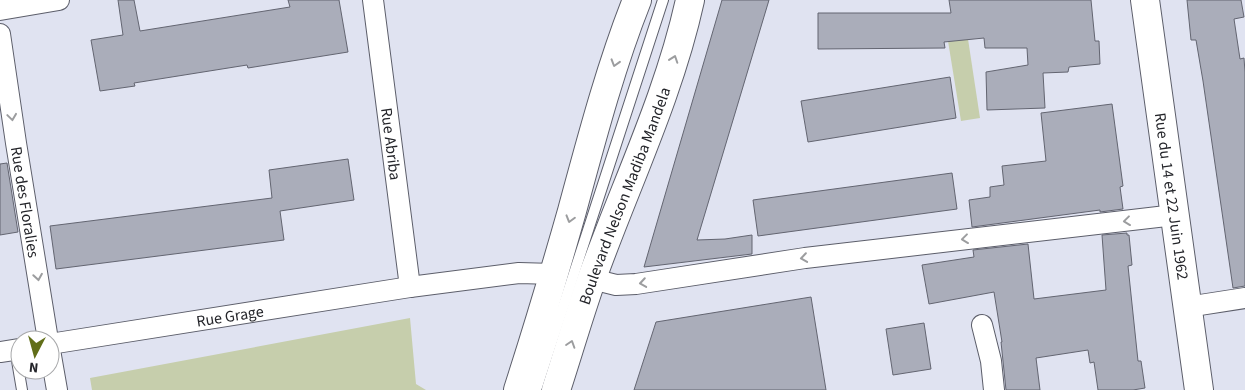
<svg xmlns="http://www.w3.org/2000/svg" width="1245" height="390" font-family="'Source Sans 3',sans-serif">
  <style>
    .green { fill: #c6ceac }
    .building { fill: #aaadba; stroke: #636571 }
    .lines { fill: none; stroke-linecap: round; stroke-linejoin: round }
    .lane-casing { stroke: #5c5e6a; stroke-width: 12 }
    .street-casing { stroke: #5c5e6a; stroke-width: 22 }
    .secondary-casing { stroke: #5c5e6a; stroke-width: 30 }
    .lane { stroke: #fff; stroke-width: 10 }
    .street { stroke: #fff; stroke-width: 20 }
    .secondary { stroke: #fff; stroke-width: 28 }
    .oneway { stroke: #9c9d9f }
    .labels { text-anchor: middle; stroke-width: 4; stroke-linejoin: round; paint-order: stroke }
    .street-label { font-size: 16px; fill: #24252a; stroke: #fff }
  </style>
  <rect width="100%" height="100%" fill="#e0e3f1"/>
  <g class="green">
    <path d="M968 39 980 118 961 121 948 41Z"/>
    <path d="M410 318 416 384 426 390H92L90 378Z"/>
  </g>
  <g class="building">
    <path d="M118 0H134L140 31 290 7 288 0H339L348 52 248 68 247 65 134 83 135 86 100 91 91 40 123 35Z"/>
    <path d="M722 0H769L697 240 725 239 752 235V254L644 267Z"/>
    <path d="M949 0H1091L1095 41H1099L1100 64 1069 67 1068 72 1043 73 1045 108 987 110 986 72 1028 65 1027 48H985L984 38 944 42 945 48 818 49V13H951Z"/>
    <path d="M1187 0H1241L1244 17 1234 19 1240 59 1244 58 1245 72V286L1233 288 1203 81 1196 40H1191Z"/>
    <path d="M950 77 956 118 808 142 801 101Z"/>
    <path d="M1112 104 1123 186 1120 187 1123 209 1100 212V210L972 227 969 200 990 197V187L1004 185 1002 166 1046 161 1041 113Z"/>
    <path d="M348 159 354 200 280 211 284 240 56 269 50 226 272 198 269 170Z"/>
    <path d="M7 163 18 232 0 235V164Z"/>
    <path d="M952 173 957 209 758 236 753 200Z"/>
    <path d="M1127 233V235H1129L1132 265 1128 266 1138 361H1141L1145 388 1133 390H1098L1094 362 1090 363 1088 350 1036 358 1040 390H1006L1001 342H1002L994 292 929 304 922 265 974 257 973 250 1028 244 1034 299 1106 290 1102 235Z"/>
    <path d="M811 297 826 390H634L656 322Z"/>
    <path d="M924 323 931 369 893 375 886 329Z"/>
  </g>
  <g class="lines">
    <defs>
      <g id="lane">
        <path d="M15 349 22 390"/>
        <path d="M536 390 663 0"/>
      </g>
      <g id="street">
        <path id="s1" d="M373 0 410 287"/>
        <path d="M0 10 59 0"/>
        <path id="s2" d="M0 34 16 143 48 340"/>
        <path d="M592 279 616 285 636 284 805 258 1175 215"/>
        <path d="M1187 307 1245 298"/>
        <path d="M982 325 991 361 994 390"/>
        <path id="s3" d="M50 344 410 287 519 273 554 274"/>
        <path d="M50 350 57 390"/>
        <path d="M0 352 20 349"/>
      </g>
      <g id="secondary">
        <path id="s4" d="M1145 0 1199 390"/>
        <path d="M518 390C537 331 555 271 572 211 591 141 610 68 637 0"/>
        <path id="s5" d="M556 390C568 353 579 315 592 278 625 186 669 96 690 0"/>
      </g>
    </defs>
    <use href="#lane" class="lane-casing"/>
    <use href="#street" class="street-casing"/>
    <use href="#secondary" class="secondary-casing"/>
    <use href="#lane" class="lane"/>
    <use href="#street" class="street"/>
    <use href="#secondary" class="secondary"/>
  </g>
  <defs><path id="oneway-chevron" d="M-2-3.5L2.5 0L-2 3.5" fill="none" stroke-width="1.6" stroke-linecap="round" stroke-linejoin="round" transform="scale(1.25)"/></defs>
  <g class="oneway">
    <use href="#oneway-chevron" transform="translate(674 59) rotate(-71)"/>
    <use href="#oneway-chevron" transform="translate(615 63) rotate(107)"/>
    <use href="#oneway-chevron" transform="translate(12 117) rotate(82)"/>
    <use href="#oneway-chevron" transform="translate(570 219) rotate(106)"/>
    <use href="#oneway-chevron" transform="translate(1127 221) rotate(173)"/>
    <use href="#oneway-chevron" transform="translate(965 239) rotate(173)"/>
    <use href="#oneway-chevron" transform="translate(804 258) rotate(172)"/>
    <use href="#oneway-chevron" transform="translate(38 277) rotate(81)"/>
    <use href="#oneway-chevron" transform="translate(643 283) rotate(171)"/>
    <use href="#oneway-chevron" transform="translate(571 344) rotate(-72)"/>
  </g>
  <g class="labels">
    <g class="street-label">
      <text dy="6" stroke="none"><textPath href="#s1" startOffset="145">Rue Abriba</textPath></text>
      <text dy="6" stroke="none"><textPath href="#s5" startOffset="206">Boulevard Nelson Madiba Mandela</textPath></text>
      <text dy="6" stroke="none"><textPath href="#s4" startOffset="198">Rue du 14 et 22 Juin 1962</textPath></text>
      <text dy="6" stroke="none"><textPath href="#s2" startOffset="170">Rue des Floralies</textPath></text>
      <text dy="6" stroke="none"><textPath href="#s3" startOffset="182">Rue Grage</textPath></text>
    </g>
  </g>
  <g transform="translate(35 355) rotate(186)"><circle r="24" fill="#ffffff" stroke="#a7a8aa"/>
  <path d="M0-4L9 19L0 12L-9 19Z" fill="#616e18"/>
  <text y="-8" font-size="14" font-weight="bold" text-anchor="middle" fill="#24252a">N</text>
  </g>
</svg>
